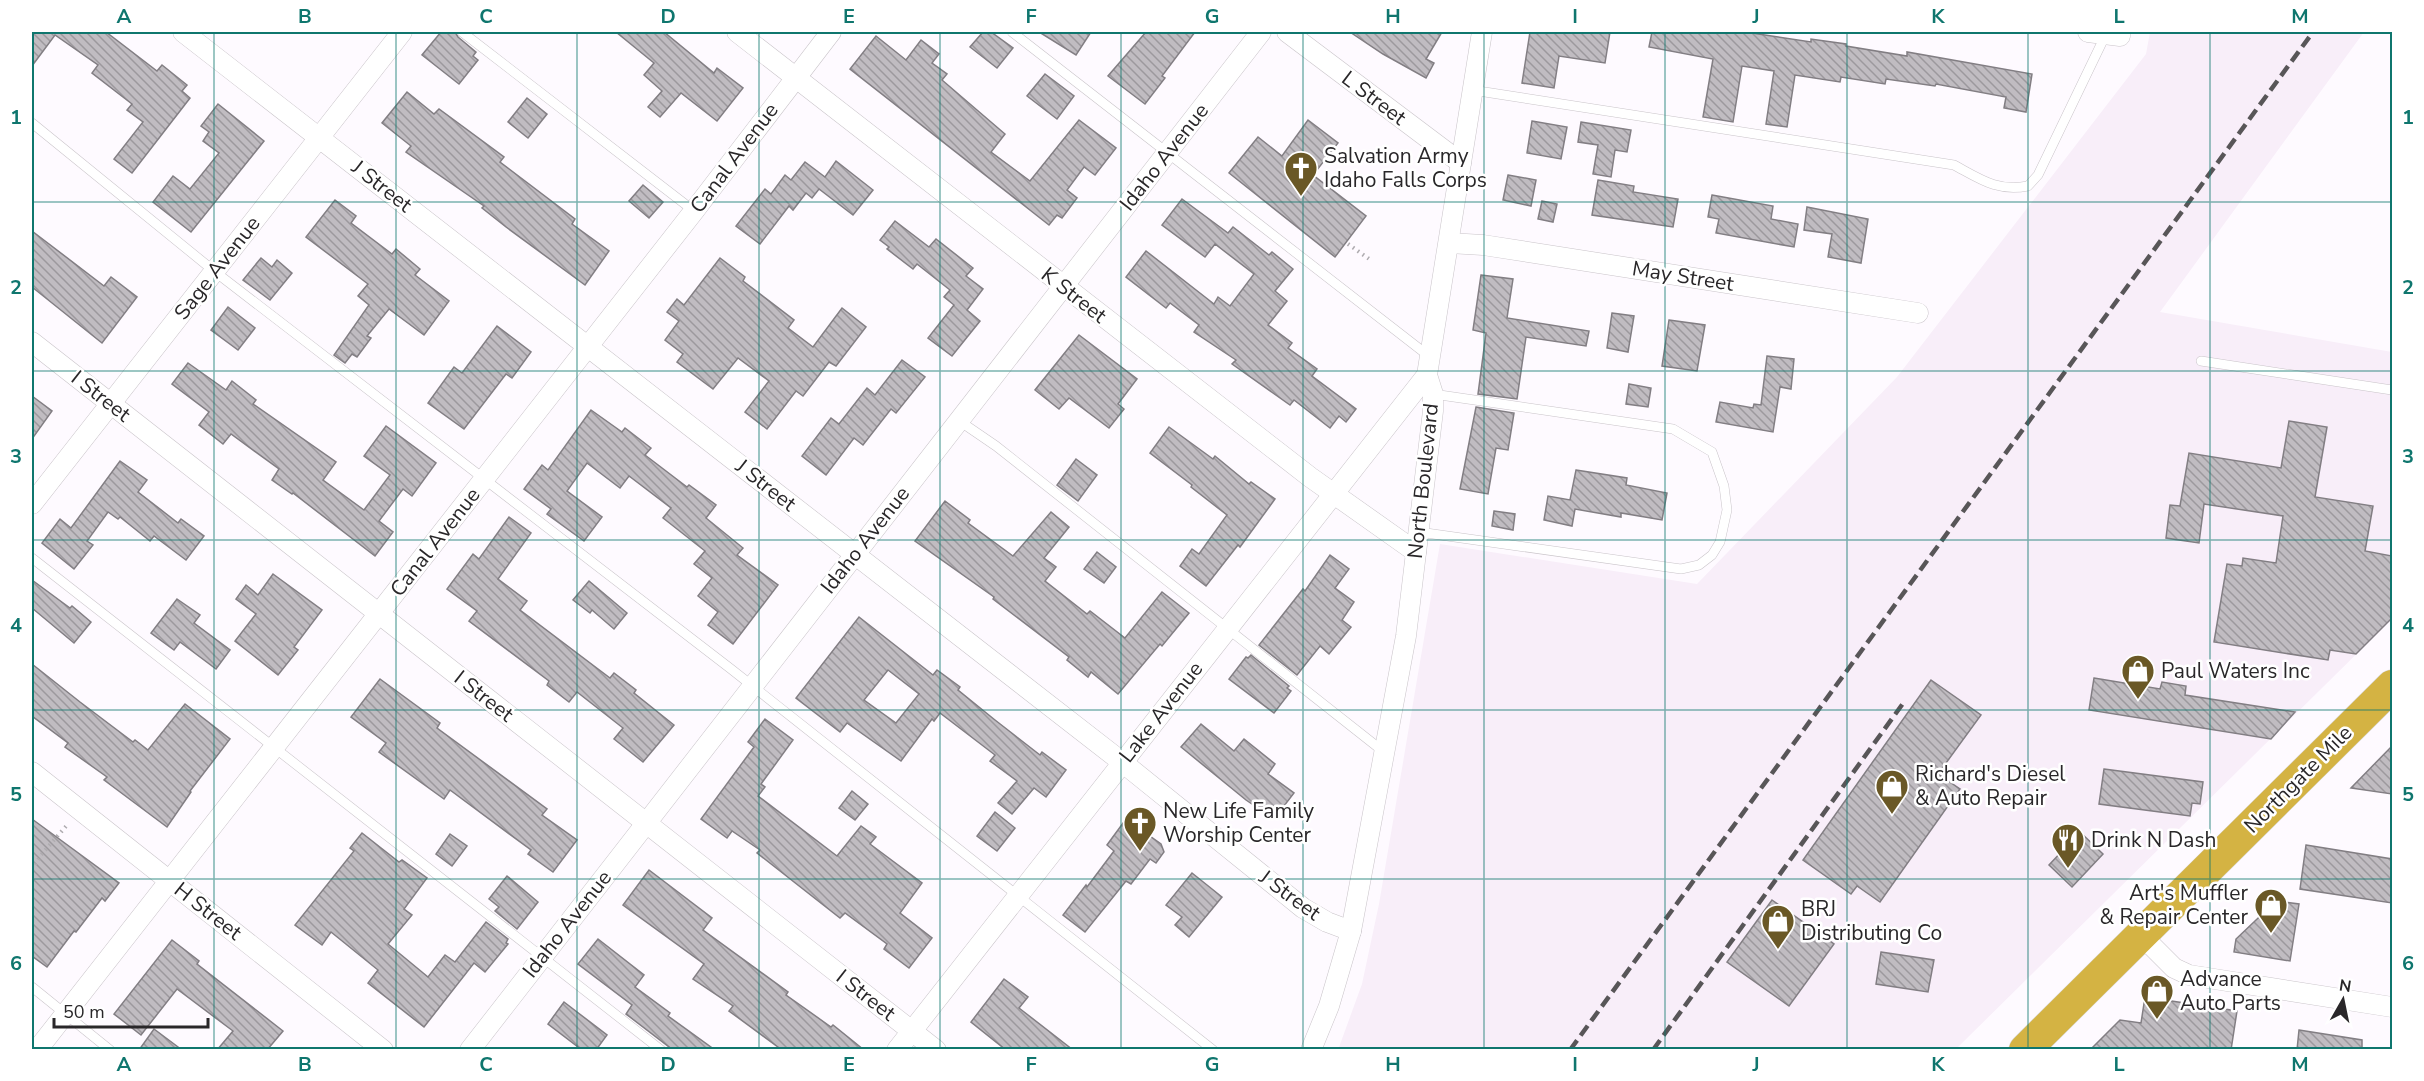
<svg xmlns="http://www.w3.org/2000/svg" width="2424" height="1081" font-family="'Nunito Sans',sans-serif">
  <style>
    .built { fill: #f8eef9 }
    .building { fill: url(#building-back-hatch); stroke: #827e83; stroke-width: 1.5; fill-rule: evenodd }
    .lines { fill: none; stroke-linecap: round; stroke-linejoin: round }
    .service-casing { stroke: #c9c4c9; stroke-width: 10 }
    .minor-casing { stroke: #c9c4c9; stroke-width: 21 }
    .trunk-casing { stroke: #d8d8d8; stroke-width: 33 }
    .path { stroke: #afacb0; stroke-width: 4; stroke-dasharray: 1.5 4.5; stroke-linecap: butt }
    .service { stroke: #fff; stroke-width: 9 }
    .minor { stroke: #fff; stroke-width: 20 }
    .trunk { stroke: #d4b343; stroke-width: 32 }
    .rail { stroke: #585658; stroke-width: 4.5; stroke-dasharray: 12 6; stroke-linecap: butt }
    .grid { fill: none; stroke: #0f766e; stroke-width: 1.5; stroke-opacity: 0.55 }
    .labels { text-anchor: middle; stroke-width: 5; stroke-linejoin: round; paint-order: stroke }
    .street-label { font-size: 21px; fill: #292729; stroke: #fff }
    .poi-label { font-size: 21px; fill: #292729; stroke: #fff; text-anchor: start }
    .neatline { fill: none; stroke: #0f766e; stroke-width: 2 }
    .grid-label { font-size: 20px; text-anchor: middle; font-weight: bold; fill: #0f766e }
  </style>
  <defs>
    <pattern id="building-back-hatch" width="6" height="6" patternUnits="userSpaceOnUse" patternTransform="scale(1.5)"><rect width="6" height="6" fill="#c0bcc1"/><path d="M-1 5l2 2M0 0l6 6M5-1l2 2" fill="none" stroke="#9c999d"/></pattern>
  </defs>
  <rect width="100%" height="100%" fill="#fefaff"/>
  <path class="built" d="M2150 32H2364L2160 312 2392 352V619L1956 1049 1338 1050 1362 984 1379 904 1440 544 1697 584 1897 377 2146 54Z"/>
  <g class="building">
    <path d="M32 32H106L157 71 162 65 187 85 182 91 190 98 132 173 114 159 143 122 127 110 132 104 92 73 98 65 55 35 32 66Z"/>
    <path d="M441 32H455L458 37 476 52 473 56 478 60 459 84 422 55Z"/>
    <path d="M616 32H664L714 73 717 68 743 88 717 121 681 93 660 117 648 107 662 91 644 75 654 63Z"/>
    <path d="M983 32H991L1013 48 997 68 970 47Z"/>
    <path d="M1039 32H1091L1076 55Z"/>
    <path d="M1146 32H1195L1162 76 1165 78 1145 104 1108 76Z"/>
    <path d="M1350 32H1442L1426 59 1434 63 1426 78 1383 54Z"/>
    <path d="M1530 32H1610L1605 63 1559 56 1554 88 1522 83Z"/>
    <path d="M1652 32H1745L1811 42V39L1846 44V46L1907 56V52L2032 74 2026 112 2004 108 2006 97 1936 84 1935 86 1886 79 1885 84 1841 77 1840 82 1795 75 1787 127 1766 124 1774 71 1742 66 1733 122 1703 117 1713 59 1649 47Z"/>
    <path d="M876 36 906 60 921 40 939 54 932 63 947 74 942 80 1005 134 991 152 1030 181 1079 120 1116 148 1095 175 1084 167 1067 190 1077 198 1062 218 1057 215 1049 225 850 69Z"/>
    <path d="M1045 74 1074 96 1057 119 1027 96Z"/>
    <path d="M407 92 434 114 439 109 504 157 500 162 575 219 572 224 609 251 585 285 506 227 482 208 484 206 406 152 411 146 382 123Z"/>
    <path d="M527 98 547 114 528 138 508 122Z"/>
    <path d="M218 104 264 141 191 232 153 202 173 176 190 189 219 153 203 141 209 132 201 126Z"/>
    <path d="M1308 120 1338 143 1313 175 1366 216 1335 257 1229 173 1258 137 1282 156Z"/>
    <path d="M1532 121 1567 127 1561 159 1527 153Z"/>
    <path d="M1581 122 1631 130 1627 152 1615 150 1611 177 1593 174 1598 145 1578 142Z"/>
    <path d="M836 161 873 190 853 215 819 189 812 198 806 193 793 210 789 206 760 244 736 226 765 189 771 194 785 175 791 180 805 162 825 177Z"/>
    <path d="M1508 175 1536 180 1531 206 1503 200Z"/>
    <path d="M1598 180 1634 186 1633 192 1678 199 1673 227 1592 215Z"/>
    <path d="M643 185 663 202 649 218 629 201Z"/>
    <path d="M1712 195 1773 206 1771 219 1798 224 1794 247 1716 233 1719 219 1708 217Z"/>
    <path d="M1182 199 1228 233 1233 227 1269 255 1272 252 1293 269 1275 291 1287 301 1268 325 1292 343 1288 348 1317 369 1312 376 1356 409 1346 422 1339 416 1330 428 1294 400 1290 405 1232 364 1236 360 1194 332 1199 325 1170 303 1166 308 1126 277 1146 251 1214 304 1218 297 1230 306 1254 274 1215 244 1205 257 1162 225Z"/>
    <path d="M335 200 356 216 351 223 392 254 396 249 420 269 415 275 449 301 424 335 389 309 367 336 371 338 357 357 352 354 345 363 334 355 369 305 358 296 368 284 306 237Z"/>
    <path d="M1542 201 1557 204 1553 222 1538 219Z"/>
    <path d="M1807 207 1868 219 1861 263 1828 257 1832 234 1804 230Z"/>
    <path d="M895 221 929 247 936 239 973 268 966 276 983 289 967 310 980 321 952 356 928 338 954 305 944 297 950 290 917 264 913 269 887 249 889 247 880 240Z"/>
    <path d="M32 231 104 286 111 277 137 297 102 343 32 287Z"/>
    <path d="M261 258 272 267 277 260 292 273 270 300 243 280Z"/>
    <path d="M720 258 745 277 743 281 794 320 788 328 813 347 842 308 866 327 836 366 829 362 803 396 796 391 767 429 745 412 769 381 738 358 713 389 677 362 683 354 665 340 679 321 667 312 677 299 684 305Z"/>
    <path d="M1481 275 1513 279 1507 318 1589 331 1586 346 1526 337 1517 399 1478 394 1486 333 1473 330Z"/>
    <path d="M228 307 255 328 238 350 211 330Z"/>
    <path d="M1612 313 1634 316 1628 352 1607 348Z"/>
    <path d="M1669 320 1705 325 1697 371 1662 366Z"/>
    <path d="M497 326 531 352 512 378 506 374 464 429 428 403 454 367 462 373Z"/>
    <path d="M1079 335 1137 379 1118 404 1124 409 1109 428 1069 398 1059 409 1035 390Z"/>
    <path d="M1767 356 1794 359 1791 389 1780 387 1773 432 1716 422 1720 402 1753 408 1754 404 1761 405Z"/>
    <path d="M902 360 925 377 896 413 891 409 863 445 854 438 826 475 802 456 831 418 839 424 867 388 875 395Z"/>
    <path d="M188 363 226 390 232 381 256 400 253 404 336 462 323 480 364 510 390 475 364 456 386 426 436 463 412 496 403 489 379 521 393 532 375 556 293 493 292 494 272 480 279 469 231 434 223 444 199 425 209 412 172 384Z"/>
    <path d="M1629 384 1651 388 1648 407 1626 404Z"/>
    <path d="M32 396 52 411 32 439Z"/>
    <path d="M1476 407 1514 413 1508 450 1496 448 1488 494 1460 489Z"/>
    <path d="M591 410 622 432 625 428 651 448 645 455 687 487 689 485 716 505 706 518 743 548 737 555 778 585 733 644 708 625 718 612 698 596 712 578 694 564 705 551 663 518 671 508 629 476 620 488 587 463 567 491 602 517 584 541 547 514 551 509 524 489 542 465 548 470Z"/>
    <path d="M2289 421 2327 427 2315 497 2373 506 2365 551 2392 556V618L2356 654 2330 650 2328 660 2214 642 2227 564 2242 566 2243 558 2276 563 2283 516 2204 504 2199 543 2166 538 2170 505 2180 506 2189 453 2281 468Z"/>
    <path d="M1169 427 1213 459 1215 456 1249 484 1251 482 1275 499 1240 547 1238 545 1206 586 1180 566 1192 549 1199 554 1227 515 1191 487 1192 485 1150 453Z"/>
    <path d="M1076 459 1097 475 1078 501 1057 485Z"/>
    <path d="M120 461 147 480 138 492 178 523 181 519 204 536 186 560 154 536 150 541 120 517 118 519 108 512 87 541 93 545 74 569 42 543 60 519 71 528Z"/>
    <path d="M1576 470 1627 478 1626 485 1667 493 1662 520 1621 513V517L1575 509 1572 526 1544 520 1548 496 1570 500Z"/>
    <path d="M945 501 970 520 968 523 1013 556 1051 512 1069 527 1044 558 1056 567 1045 581 1087 614 1090 611 1125 638 1162 592 1189 613 1162 646 1160 644 1118 694 1091 672 1088 677 1067 660 1069 657 993 599 994 597 915 541Z"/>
    <path d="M1494 511 1515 514 1513 530 1492 526Z"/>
    <path d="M509 517 531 533 498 579 527 601 520 610 610 678 614 673 636 690 634 693 674 725 643 762 614 739 623 728 577 692 569 702 547 685 549 681 469 621 477 611 447 589 473 554 479 559Z"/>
    <path d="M1097 552 1116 567 1104 583 1084 569Z"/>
    <path d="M1330 555 1349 569 1335 588 1354 602 1342 620 1351 627 1329 654 1320 646 1297 675 1259 645 1303 589 1305 591Z"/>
    <path d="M273 574 322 610 294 647 298 650 278 675 235 641 256 614 236 599 246 585 258 595Z"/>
    <path d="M32 580 70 608 72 606 91 622 74 643 32 608Z"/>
    <path d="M589 581 627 613 614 629 592 610 590 613 573 600Z"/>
    <path d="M177 599 200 615 194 623 230 650 216 669 180 642 174 650 151 633Z"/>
    <path d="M859 617 933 675 937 670 960 687 958 690 995 720 1040 755 1042 752 1066 770 1046 797 1034 788 1012 814 998 803 1017 781 990 761 995 755 940 713 934 721 932 719 901 761 847 723 840 732 796 698ZM888 670 919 694 896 723 864 700Z"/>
    <path d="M1251 655 1289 686 1287 688 1291 691 1274 713 1229 679 1246 657 1248 658Z"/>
    <path d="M32 664 80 702 133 742 135 740 148 750 185 704 230 739 190 791 191 792 167 827 104 780 107 777 65 747 68 743 32 716Z"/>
    <path d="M2094 678 2160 689 2162 682 2186 686 2185 695 2295 712 2271 739 2089 710Z"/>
    <path d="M380 679 440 723 437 728 547 809 542 815 577 840 553 872 528 854 531 850 450 790 444 799 379 752 386 743 351 717Z"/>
    <path d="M1931 680 1981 715 1938 774 1960 789 1880 902 1857 886 1851 894 1803 860Z"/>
    <path d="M765 719 793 740 761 784 765 787 758 796 837 856 861 826 876 837 870 844 922 883 900 913 932 938 909 968 884 949 887 944 845 913 840 918 757 853 760 850 732 831 727 838 701 819 754 747 748 742Z"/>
    <path d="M1201 724 1234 751 1244 739 1275 764 1268 774 1294 793 1274 819 1246 800 1181 747Z"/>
    <path d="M2392 746V794L2351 788Z"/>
    <path d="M2104 769 2203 782 2200 804 2192 803 2190 816 2099 804Z"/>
    <path d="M852 791 868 804 855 820 839 808Z"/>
    <path d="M995 812 1015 828 997 851 977 836Z"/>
    <path d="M32 819 119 883 105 901 102 898 76 932 74 931 47 967 32 956Z"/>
    <path d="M1126 819 1161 844 1164 852 1156 863 1150 859 1131 884 1126 881 1085 932 1063 915 1086 885 1087 887 1114 851 1107 845Z"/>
    <path d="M2080 832 2103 854 2072 887 2049 865Z"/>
    <path d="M362 833 399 862 402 860 427 878 404 909 412 915 388 944 428 977 445 955 455 962 486 922 508 939 506 943 508 944 485 972 474 963 424 1027 368 983 378 970 331 932 322 945 295 925 354 851 350 848Z"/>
    <path d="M450 834 467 846 452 866 436 854Z"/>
    <path d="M2306 845 2392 859V903L2300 889Z"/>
    <path d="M649 870 712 918 703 930 788 992 786 995 831 1027 833 1025 864 1050H782L729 1011 733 1006 693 979 704 964 623 905Z"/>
    <path d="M1192 873 1222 897 1189 937 1175 925 1182 917 1166 905Z"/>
    <path d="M507 876 538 902 517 929 495 911 499 907 489 899Z"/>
    <path d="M1772 900 1834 944 1789 1006 1727 962Z"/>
    <path d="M2276 901 2299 904 2290 961 2234 952 2236 939Z"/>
    <path d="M598 939 644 975 635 987 670 1013 668 1016 715 1050H673L626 1014 632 1005 578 964Z"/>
    <path d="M172 940 199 961 197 964 283 1031 267 1050H217L233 1031 177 989 141 1035 114 1014Z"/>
    <path d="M1881 952 1934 960 1928 992 1876 984Z"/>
    <path d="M1004 979 1028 997 1019 1008 1073 1050H1006L971 1022Z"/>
    <path d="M2145 997 2237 1011 2231 1050H2090L2120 1020 2141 1023Z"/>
    <path d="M564 1002 607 1035 596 1050H582L548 1024Z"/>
    <path d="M154 1029 182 1050H139Z"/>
    <path d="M2299 1030 2362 1040V1050H2297Z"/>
  </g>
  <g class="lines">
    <defs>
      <g id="service">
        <path d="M462 32 694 211"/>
        <path d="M1012 32 1430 357"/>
        <path d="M1472 90 1954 165C1980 179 1997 192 2028 186L2038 175 2106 34"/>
        <path d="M32 123 214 271 731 669 1213 1050"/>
        <path d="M2201 361 2392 390"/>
        <path d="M958 420 996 446 1384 752"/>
        <path d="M1419 532 1681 569 1699 565 1712 555 1720 542 1727 510 1724 486 1712 452 1673 429 1433 394"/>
        <path d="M32 558 661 1050"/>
        <path d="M32 987 110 1050"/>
      </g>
      <g id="minor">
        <path d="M183 32 1122 762 1303 908 1327 922 1351 931"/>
        <path d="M737 32 1310 477 1416 552"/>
        <path d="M1287 32 1461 163"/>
        <path d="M2088 32 2120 36V32"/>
        <path d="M1449 243 1483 245 1918 313"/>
        <path d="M32 342 936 1050"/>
        <path d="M32 504 402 32"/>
        <path d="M32 772 383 1050"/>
        <path d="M2140 934 2174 968 2189 975 2392 1007"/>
        <path d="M37 1050 694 211 831 32"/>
        <path d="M470 1050 1261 32"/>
        <path d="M897 1050 1427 375"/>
        <path d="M1311 1050 1329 1006 1351 931 1406 636 1433 411V394L1427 375 1482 32"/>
      </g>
      <path id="trunk" d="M2025 1050 2392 686"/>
    </defs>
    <use href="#service" class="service-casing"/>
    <use href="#minor" class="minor-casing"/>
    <use href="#trunk" class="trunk-casing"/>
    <g class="path">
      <path d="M1348 244 1372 261"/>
      <path d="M32 870 41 855 68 824"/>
    </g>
    <use href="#service" class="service"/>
    <use href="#minor" class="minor"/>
    <use href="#trunk" class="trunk"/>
    <g class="rail">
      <path d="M1570 1050 2313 32"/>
      <path d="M1653 1050 1904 702"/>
    </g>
  </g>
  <path class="grid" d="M214 32V1050M396 32V1050M577 32V1050M759 32V1050M940 32V1050M1121 32V1050M1303 32V1050M1484 32V1050M1665 32V1050M1847 32V1050M2028 32V1050M2210 32V1050M32 202H2392M32 371H2392M32 540H2392M32 710H2392M32 879H2392"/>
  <defs>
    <symbol id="church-pin" viewBox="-11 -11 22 30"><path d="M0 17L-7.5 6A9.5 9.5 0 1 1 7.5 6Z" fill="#6a5826" stroke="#fff"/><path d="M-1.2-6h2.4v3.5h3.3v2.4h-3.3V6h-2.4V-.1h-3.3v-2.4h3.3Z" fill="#fff"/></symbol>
    <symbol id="shop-pin" viewBox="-11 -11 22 30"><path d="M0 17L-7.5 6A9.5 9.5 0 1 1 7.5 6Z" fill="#6a5826" stroke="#fff"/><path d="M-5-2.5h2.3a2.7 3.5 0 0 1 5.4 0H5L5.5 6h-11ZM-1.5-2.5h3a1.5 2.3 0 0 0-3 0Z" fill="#fff"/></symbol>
    <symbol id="restaurant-pin" viewBox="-11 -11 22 30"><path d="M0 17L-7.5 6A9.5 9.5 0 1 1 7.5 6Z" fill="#6a5826" stroke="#fff"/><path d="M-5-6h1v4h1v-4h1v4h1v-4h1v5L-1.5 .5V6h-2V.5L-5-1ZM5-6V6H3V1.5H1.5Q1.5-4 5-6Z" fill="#fff"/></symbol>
  </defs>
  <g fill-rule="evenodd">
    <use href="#church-pin" x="1282" y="149" width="38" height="52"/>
    <use href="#shop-pin" x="2119" y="652" width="38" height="52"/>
    <use href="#shop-pin" x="1873" y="767" width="38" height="52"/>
    <use href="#church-pin" x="1121" y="804" width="38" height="52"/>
    <use href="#restaurant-pin" x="2049" y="821" width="38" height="52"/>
    <use href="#shop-pin" x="2252" y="886" width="38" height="52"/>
    <use href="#shop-pin" x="1759" y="902" width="38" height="52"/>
    <use href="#shop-pin" x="2138" y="972" width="38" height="52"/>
  </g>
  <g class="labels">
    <g class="street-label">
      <text transform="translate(1374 98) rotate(37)" y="7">L Street</text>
      <text transform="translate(1164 157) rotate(-52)" y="7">Idaho Avenue</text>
      <text transform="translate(734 158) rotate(-53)" y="7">Canal Avenue</text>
      <text transform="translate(382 186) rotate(38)" y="7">J Street</text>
      <text transform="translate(217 268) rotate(-52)" y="7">Sage Avenue</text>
      <text transform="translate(1683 276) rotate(9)" y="7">May Street</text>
      <text transform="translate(1074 295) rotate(38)" y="7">K Street</text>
      <text transform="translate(101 396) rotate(38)" y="7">I Street</text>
      <text transform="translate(1423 481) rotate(-84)" y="7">North Boulevard</text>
      <text transform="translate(766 485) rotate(38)" y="7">J Street</text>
      <text transform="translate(865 540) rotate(-52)" y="7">Idaho Avenue</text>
      <text transform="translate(435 542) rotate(-52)" y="7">Canal Avenue</text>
      <text transform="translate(484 696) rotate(38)" y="7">I Street</text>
      <text transform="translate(1161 712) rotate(-52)" y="7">Lake Avenue</text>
      <text transform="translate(2298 779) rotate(-45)" y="7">Northgate Mile</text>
      <text transform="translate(1290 895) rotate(36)" y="7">J Street</text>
      <text transform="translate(208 911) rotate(38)" y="7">H Street</text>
      <text transform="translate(567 924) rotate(-52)" y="7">Idaho Avenue</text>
      <text transform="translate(866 995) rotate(38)" y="7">I Street</text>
    </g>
    <g class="poi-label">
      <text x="1324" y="163">Salvation Army<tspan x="1324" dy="24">Idaho Falls Corps</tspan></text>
      <text x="2161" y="678">Paul Waters Inc</text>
      <text x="1915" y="781">Richard's Diesel<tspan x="1915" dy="24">&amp; Auto Repair</tspan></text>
      <text x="1163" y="818">New Life Family<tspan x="1163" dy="24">Worship Center</tspan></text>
      <text x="2091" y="847">Drink N Dash</text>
      <text x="2248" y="900" text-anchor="end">Art's Muffler<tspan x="2248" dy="24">&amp; Repair Center</tspan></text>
      <text x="1801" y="916">BRJ<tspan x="1801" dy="24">Distributing Co</tspan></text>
      <text x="2180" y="986">Advance<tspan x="2180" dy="24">Auto Parts</tspan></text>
    </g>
  </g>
  <rect width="2424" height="1081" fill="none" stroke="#ffffff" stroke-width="66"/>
  <g transform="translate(2343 1000) rotate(9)" stroke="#ffffff" stroke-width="4.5" paint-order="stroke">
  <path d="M0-4.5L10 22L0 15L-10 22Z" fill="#292729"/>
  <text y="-9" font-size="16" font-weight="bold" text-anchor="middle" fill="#292729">N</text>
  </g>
  <path d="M54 1018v9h154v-9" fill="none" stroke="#292729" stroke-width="3"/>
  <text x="63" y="1018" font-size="18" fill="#292729" stroke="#ffffff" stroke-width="4.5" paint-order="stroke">50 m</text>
  <rect x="33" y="33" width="2358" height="1015" class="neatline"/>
  <g class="grid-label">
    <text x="124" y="23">A</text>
    <text x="305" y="23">B</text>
    <text x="486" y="23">C</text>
    <text x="668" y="23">D</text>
    <text x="849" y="23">E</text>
    <text x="1031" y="23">F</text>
    <text x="1212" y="23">G</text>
    <text x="1393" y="23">H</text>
    <text x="1575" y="23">I</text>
    <text x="1756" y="23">J</text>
    <text x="1938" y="23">K</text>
    <text x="2119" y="23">L</text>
    <text x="2300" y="23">M</text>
    <text x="16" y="124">1</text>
    <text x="2408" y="124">1</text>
    <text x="16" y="294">2</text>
    <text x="2408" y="294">2</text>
    <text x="16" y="463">3</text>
    <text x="2408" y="463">3</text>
    <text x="16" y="632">4</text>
    <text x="2408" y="632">4</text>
    <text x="16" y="801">5</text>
    <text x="2408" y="801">5</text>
    <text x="16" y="970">6</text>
    <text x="2408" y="970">6</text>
    <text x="124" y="1071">A</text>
    <text x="305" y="1071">B</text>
    <text x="486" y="1071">C</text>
    <text x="668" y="1071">D</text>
    <text x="849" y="1071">E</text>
    <text x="1031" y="1071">F</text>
    <text x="1212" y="1071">G</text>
    <text x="1393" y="1071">H</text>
    <text x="1575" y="1071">I</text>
    <text x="1756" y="1071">J</text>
    <text x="1938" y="1071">K</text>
    <text x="2119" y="1071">L</text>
    <text x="2300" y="1071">M</text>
  </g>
</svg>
